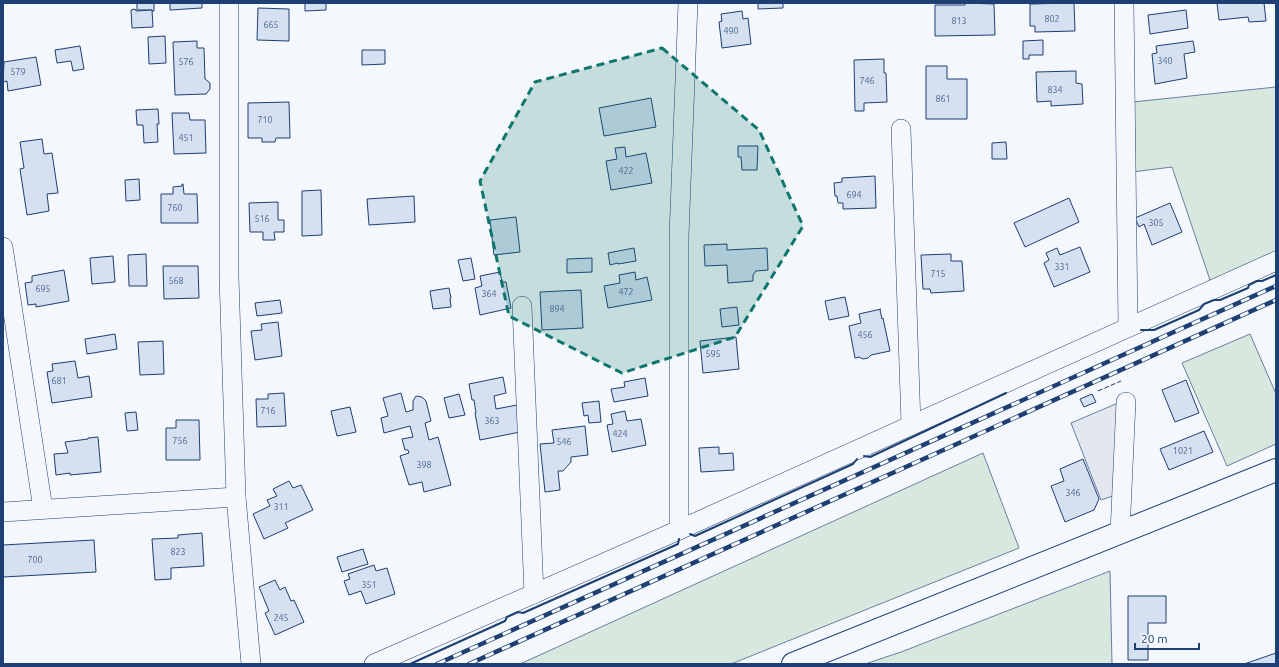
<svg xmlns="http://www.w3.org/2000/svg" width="1279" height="667" font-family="Ubuntu,sans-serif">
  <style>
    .green { fill: #d7e8df; stroke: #687fa3 }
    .parking { fill: #e3e8f0; stroke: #687fa3 }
    .building { fill: #d5e0f0; stroke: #1d3f73 }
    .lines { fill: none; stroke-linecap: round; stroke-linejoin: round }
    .minor-casing { stroke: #1d3f73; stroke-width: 20 }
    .secondary-casing { stroke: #1d3f73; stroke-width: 24 }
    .minor { stroke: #f4f7fb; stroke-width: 19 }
    .secondary { stroke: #f4f7fb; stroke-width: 22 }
    .rail-casing { stroke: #1d3f73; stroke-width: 4.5 }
    .rail { stroke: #f4f7fb; stroke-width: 3; stroke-dasharray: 9; stroke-linecap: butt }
    .fence { stroke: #1d3f73; stroke-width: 1; stroke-dasharray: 5 2; stroke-linecap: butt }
    .wall { stroke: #1d3f73; stroke-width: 2 }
    .marked { fill: #0f766e; fill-opacity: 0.2; stroke: #0f766e; stroke-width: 3; stroke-dasharray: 8 5; stroke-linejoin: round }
    .labels { text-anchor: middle; stroke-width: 3; stroke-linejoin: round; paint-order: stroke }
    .number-label { font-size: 9px; fill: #4b6792 }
  </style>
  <rect width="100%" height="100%" fill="#f4f7fb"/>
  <g class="green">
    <path d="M1276 87V254L1211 283 1172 167 1132 172 1133 102Z"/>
    <path d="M1250 334 1276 394V444L1227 466 1182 363Z"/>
    <path d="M983 453 1019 548 731 664H520Z"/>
    <path d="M1110 571 1112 664H865L901 652Z"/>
  </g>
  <path class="parking" d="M1118 403 1116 495 1101 500 1071 423Z"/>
  <g class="building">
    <path d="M137 3H154V11H152V10H137Z"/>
    <path d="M170 3H202V8L170 10Z"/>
    <path d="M305 3H326V10L305 11Z"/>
    <path d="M758 3H783V8L758 9Z"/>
    <path d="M965 3 994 4 995 35 935 36V5H965Z"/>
    <path d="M1074 3 1075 31 1035 32V26H1030V4Z"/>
    <path d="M1217 3H1264L1266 21 1249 22 1248 17 1219 20Z"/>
    <path d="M258 8 289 9V41L257 40Z"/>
    <path d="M135 9 136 11 152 10 153 27 132 28 131 10Z"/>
    <path d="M1186 10 1188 28 1150 34 1148 15Z"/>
    <path d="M742 11 743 19 748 18 751 44 722 48 719 22 722 21 721 14Z"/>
    <path d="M165 36 166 63 149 64 148 37Z"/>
    <path d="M1043 40V55H1029V59H1023V41Z"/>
    <path d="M197 41V48H204L205 79 210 83V89L206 94 175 95 173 42Z"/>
    <path d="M1193 41 1195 52 1184 54 1187 78 1155 84 1152 54 1157 53 1156 46Z"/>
    <path d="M80 46 84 69 73 71 71 61 57 63 55 50Z"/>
    <path d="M362 50H385V64L362 65Z"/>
    <path d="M36 57 41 85 8 91 7 81 3 82 4 62Z"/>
    <path d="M884 59V73H886L887 102 864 103V111H855L854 60Z"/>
    <path d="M926 66H947V79H967V119H926Z"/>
    <path d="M1076 71V83L1082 84 1083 104 1051 106V101L1037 102 1036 72Z"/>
    <path d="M651 98 656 127 604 136 599 108Z"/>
    <path d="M289 102 290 138H276L275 142H262V138H248V103Z"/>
    <path d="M158 109 159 124H157L158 142 144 143 143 125H137L136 110Z"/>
    <path d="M172 113H189L190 120H205L206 153 174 154Z"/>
    <path d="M42 139 44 154 52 153 58 193 47 194 49 211 27 215 20 169 24 168 20 142Z"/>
    <path d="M1006 142 1007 159H992V143Z"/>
    <path d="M738 146H758L757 170H742L741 157H738Z"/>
    <path d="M625 147 626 157 646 153 652 183 611 190 606 161 617 159 615 148Z"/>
    <path d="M875 176 876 208 843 209V203H838L837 196H835L834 183 842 182V178Z"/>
    <path d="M139 179 140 200 126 201 125 180Z"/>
    <path d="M182 184H183L184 194H197L198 223H161V194H173V187L182 186Z"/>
    <path d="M321 190 322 235 302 236V191Z"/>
    <path d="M414 196 415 222 369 225 367 199Z"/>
    <path d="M1069 198 1079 222 1025 247 1014 223Z"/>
    <path d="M278 202V220H284V232H274L275 240H263V232H250L249 203Z"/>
    <path d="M1170 203 1182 232 1152 245 1144 224 1139 227 1135 218Z"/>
    <path d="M516 217 520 252 494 255 490 220Z"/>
    <path d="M727 244V250L767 248 768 270 756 271 753 275V281L728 283 727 265 705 266 704 245Z"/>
    <path d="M1080 247 1090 272 1054 287 1044 263 1049 260 1046 253 1057 248 1060 255Z"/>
    <path d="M634 248 636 261 618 264V263L610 265 608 253Z"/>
    <path d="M146 254 147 286H129L128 255Z"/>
    <path d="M951 254V261H962L964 291 931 293 930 289H923L921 255Z"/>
    <path d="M113 256 115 282 92 284 90 258Z"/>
    <path d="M471 258 475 279 463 281 458 260Z"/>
    <path d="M592 258V272L567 273V259Z"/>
    <path d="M163 266H198L199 298 164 299Z"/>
    <path d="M64 270 69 301 36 307V304L28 305 25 283 32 282V276Z"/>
    <path d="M500 272 502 282H506L511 308 480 315 475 288 482 286 480 276Z"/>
    <path d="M635 272 636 280 647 277 652 300 608 308 604 286 620 283 619 275Z"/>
    <path d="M449 288 451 298H450L451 307 433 309 430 291Z"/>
    <path d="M581 290 583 328 542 330 540 292Z"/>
    <path d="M845 297 849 316 829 320 825 301Z"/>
    <path d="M280 300 282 313 257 316 255 303Z"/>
    <path d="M737 307 739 325 722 327 720 309Z"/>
    <path d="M881 309 880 310 882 319 883 318 890 351 871 355 868 358 863 359 859 357 855 358 849 326 861 323 859 314Z"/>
    <path d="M278 322 282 356 255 360 251 331 262 330 261 324Z"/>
    <path d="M115 334 117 349 87 354 85 339Z"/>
    <path d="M736 337 739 369 703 373 700 341Z"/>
    <path d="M163 341 164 374 140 375 138 342Z"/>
    <path d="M75 361 78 378 89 376 92 397 52 403 47 372 53 371 52 364Z"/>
    <path d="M503 377 506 393 494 396 496 409 517 405 520 432 480 440 475 413H476L474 400H472L469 384Z"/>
    <path d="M645 378 648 396 614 402 611 389 625 387 624 382Z"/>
    <path d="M1186 380 1199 413 1175 422 1162 390Z"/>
    <path d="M284 393 286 426 257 427 256 399H268V394Z"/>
    <path d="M401 393 406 412 413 410V401L416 396 422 397 426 401 431 421 425 423 429 440 438 437 451 485 424 492 422 482 409 485 400 456 409 453 408 450H405L402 439 413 437 410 426 384 433 381 418 388 416 383 398Z"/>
    <path d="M459 394 465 415 449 418 444 398Z"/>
    <path d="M1092 394 1096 402 1084 407 1080 399Z"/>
    <path d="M599 401 601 422 589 423 588 415 584 416 582 403Z"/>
    <path d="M350 407 356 432 337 436 331 411Z"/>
    <path d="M625 411 627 421 641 419 646 445 612 452 607 425 613 424 611 414Z"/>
    <path d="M136 412 138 430 127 431 125 413Z"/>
    <path d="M176 420H199L200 460H166V428H176Z"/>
    <path d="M585 426 588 455 571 457V462L563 471H558L560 490 545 492 540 444 554 443 552 430Z"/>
    <path d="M1204 431 1213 452 1169 470 1160 449Z"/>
    <path d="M98 437 101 472 70 475V473L56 475 54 454 68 453 65 442 88 439V438Z"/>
    <path d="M719 447V454L733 453 734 470 701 472 699 448Z"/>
    <path d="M1083 459 1099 499 1094 510 1065 522 1051 486 1064 481 1060 469Z"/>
    <path d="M289 481 293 488 301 485 313 510 285 523 288 528 264 539 253 514 270 506 267 500 277 496 273 489Z"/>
    <path d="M202 533 204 566 171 568V579L155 580 152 539 178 538V535Z"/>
    <path d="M94 540 96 572 3 577V545Z"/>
    <path d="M363 549 368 564 342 572 337 557Z"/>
    <path d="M374 565 376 571 387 568 395 594 366 604 361 591 349 595 344 581 350 579 348 574Z"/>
    <path d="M275 580 280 590 285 587 291 601 294 600 304 622 275 635 265 613 269 611 259 587Z"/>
    <path d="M1128 596H1166V623H1148V660H1128Z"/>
    <path d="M1276 653V664H1244Z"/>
  </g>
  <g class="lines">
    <defs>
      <g id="minor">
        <path d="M229 3V276L236 497"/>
        <path d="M1124 3 1128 327"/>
        <path d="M901 129 911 425"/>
        <path d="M3 247 43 509"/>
        <path d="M522 306 534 594"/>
        <path d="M3 512 236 497 251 664"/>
        <path d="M679 530V236L688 3"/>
        <path d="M1120 533 1126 402"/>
        <path d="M374 664 679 530 1276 261"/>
      </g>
      <path id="secondary" d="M793 664 1276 470"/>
    </defs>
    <use href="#minor" class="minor-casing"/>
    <use href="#secondary" class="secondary-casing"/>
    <use href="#minor" class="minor"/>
    <use href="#secondary" class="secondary"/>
    <defs>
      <g id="rail">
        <path d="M437 664 1276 286"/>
        <path d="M469 664 1276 300"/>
      </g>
    </defs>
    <use href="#rail" class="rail-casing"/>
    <use href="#rail" class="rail"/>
    <path class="fence" d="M1098 391 1121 381"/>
    <g class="wall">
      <path d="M1141 330H1154L1199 310 1204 304 1214 300H1220L1248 288 1249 285 1257 281H1262L1276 275"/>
      <path d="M864 456 870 457 1006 393"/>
      <path d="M690 534 695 536 853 464 857 459"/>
      <path d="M410 664 505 621 507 617 518 612 523 613 678 544 679 539"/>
    </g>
  </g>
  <path class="marked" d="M662 48 759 130 803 226 735 337 622 373 509 316 480 181 535 82Z"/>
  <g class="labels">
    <g class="number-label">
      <text x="1052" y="22">802</text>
      <text x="959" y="24">813</text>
      <text x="271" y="28">665</text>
      <text x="731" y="34">490</text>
      <text x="1165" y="64">340</text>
      <text x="186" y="65">576</text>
      <text x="18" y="75">579</text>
      <text x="867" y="84">746</text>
      <text x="1055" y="93">834</text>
      <text x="943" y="102">861</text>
      <text x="265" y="123">710</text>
      <text x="186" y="141">451</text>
      <text x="626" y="174">422</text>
      <text x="854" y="198">694</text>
      <text x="175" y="211">760</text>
      <text x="262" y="222">516</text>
      <text x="1156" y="226">305</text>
      <text x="1062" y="270">331</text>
      <text x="938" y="277">715</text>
      <text x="176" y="284">568</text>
      <text x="43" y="292">695</text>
      <text x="626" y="295">472</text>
      <text x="489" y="297">364</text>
      <text x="557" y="312">894</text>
      <text x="865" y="338">456</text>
      <text x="713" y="357">595</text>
      <text x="59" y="384">681</text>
      <text x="268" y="414">716</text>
      <text x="492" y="424">363</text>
      <text x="620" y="437">424</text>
      <text x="180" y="444">756</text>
      <text x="564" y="445">546</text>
      <text x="1183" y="454">1021</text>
      <text x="424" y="468">398</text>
      <text x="1073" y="496">346</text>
      <text x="281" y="510">311</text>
      <text x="178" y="555">823</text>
      <text x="35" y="563">700</text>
      <text x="369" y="588">351</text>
      <text x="281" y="621">245</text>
    </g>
  </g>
  <rect width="1279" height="667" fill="none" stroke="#1d3f73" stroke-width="8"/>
  <path d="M1135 643v6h64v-6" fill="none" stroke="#1d3f73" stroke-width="2"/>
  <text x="1141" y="643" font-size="12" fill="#1d3f73" stroke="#f4f7fb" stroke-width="3" paint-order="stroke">20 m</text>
</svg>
